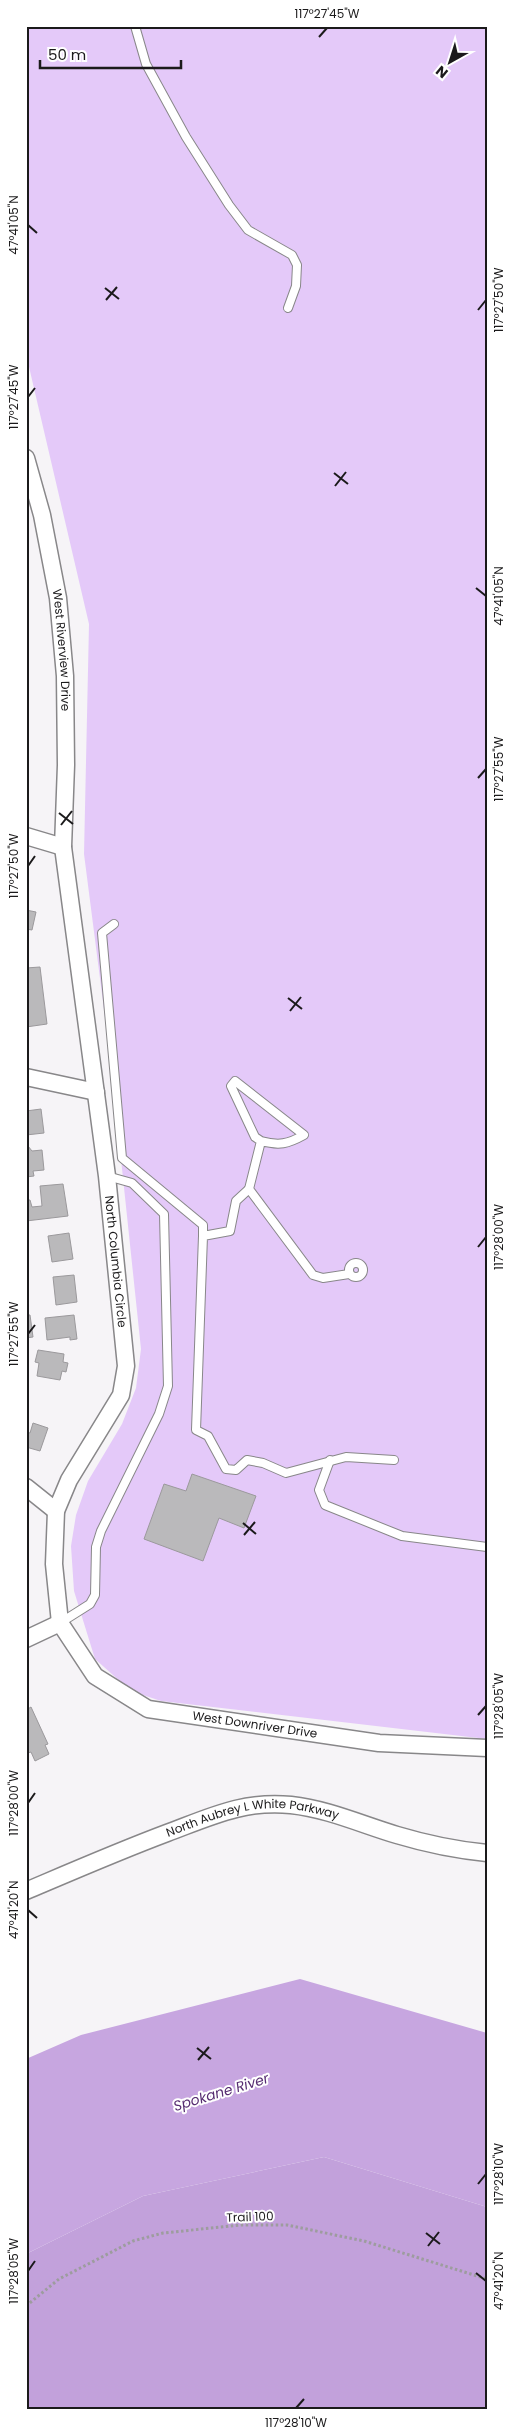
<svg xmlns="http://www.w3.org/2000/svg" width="513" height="2436" font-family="Poppins,sans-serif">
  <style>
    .green { fill: #e4c9f9 }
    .forest { fill: #c2a1db }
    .water { fill: #c7a6e0 }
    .building { fill: #bab9bb; stroke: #9b999c }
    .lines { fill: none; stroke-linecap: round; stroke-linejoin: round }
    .service-casing { stroke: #888789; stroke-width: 10 }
    .minor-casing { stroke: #888789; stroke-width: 19 }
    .path { stroke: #9d9c9e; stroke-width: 3; stroke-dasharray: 2.5 2.5; stroke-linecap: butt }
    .service { stroke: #fff; stroke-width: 8 }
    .minor { stroke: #fff; stroke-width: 16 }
    .ticks { fill: none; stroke: #1b1a1b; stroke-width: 2 }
    .labels { text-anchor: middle; stroke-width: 4; stroke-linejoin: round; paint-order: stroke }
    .street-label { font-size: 12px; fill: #1b1a1b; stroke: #fff }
    .water-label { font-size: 14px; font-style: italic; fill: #572d72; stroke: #fff }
    .neatline { fill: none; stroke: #1b1a1b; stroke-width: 2 }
    .ticks-label { font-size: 12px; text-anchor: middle; fill: #1b1a1b }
  </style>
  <rect width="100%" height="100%" fill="#f6f4f7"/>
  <path class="green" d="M26 26H487V1739L161 1701 131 1691 95 1659 74 1591 71 1546 76 1515 88 1481 122 1424 136 1388 141 1349 111 1064 84 854 89 624 26 354Z"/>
  <path class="forest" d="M324 2157 487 2207V2410H26V2254L143 2196Z"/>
  <path class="water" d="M300 1979 487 2033V2207L324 2157 143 2196 26 2254V2059L81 2035Z"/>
  <g class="building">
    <path d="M26 910 36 912 32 930 26 929Z"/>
    <path d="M40 967 47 1024 26 1027V968Z"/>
    <path d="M41 1109 44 1133 26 1135V1111Z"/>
    <path d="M28 1146 32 1151 42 1150 44 1170 33 1171 34 1176 26 1177Z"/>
    <path d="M63 1184 68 1216 26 1221V1200H30L32 1207 42 1206 40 1186Z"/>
    <path d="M69 1233 73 1259 52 1262 48 1236Z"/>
    <path d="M74 1275 77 1302 56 1305 53 1277Z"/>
    <path d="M26 1315H30L33 1337 26 1338Z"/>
    <path d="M74 1315 77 1339 70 1340V1337L47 1340 45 1318Z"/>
    <path d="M38 1350 64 1354 63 1362 68 1363 66 1372 62 1371 60 1380 37 1376 39 1363 35 1362Z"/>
    <path d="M33 1423 48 1428 40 1451 26 1447V1432L30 1433Z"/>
    <path d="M192 1474 256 1496 244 1528 219 1518 203 1561 144 1539 164 1484 186 1491Z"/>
    <path d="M31 1707 48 1744 45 1745 49 1754 35 1761 31 1752 28 1753 26 1750V1710Z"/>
  </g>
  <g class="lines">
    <defs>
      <g id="service">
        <path d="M135 26 146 64 186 137 229 205 248 230 292 255 297 265 296 286 288 308"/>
        <path d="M114 924 102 933 122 1158 203 1225V1236"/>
        <path d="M261 1141 255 1137 231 1086 235 1081 304 1135C288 1144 279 1146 261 1141L249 1189 313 1275 323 1278 349 1274"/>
        <path d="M249 1189 236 1201 230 1231 203 1236 196 1430 208 1436 226 1469 236 1470 247 1460 263 1463 286 1473 346 1457 394 1460"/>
        <circle cx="356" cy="1270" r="7"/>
        <path d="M330 1460 319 1490 325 1505 402 1536 487 1547"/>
        <path d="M60 1623 90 1604 95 1595 96 1547 101 1531 159 1414 168 1386 164 1214 132 1183 107 1176"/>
      </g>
      <g id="minor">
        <path id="s1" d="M26 458 42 515 58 598 65 676 66 765 63 847 107 1176 126 1366 121 1395 69 1480 56 1511 54 1564 60 1623 95 1676 148 1709 379 1743 487 1748"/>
        <path d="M26 836 63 847"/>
        <path d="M26 1077 96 1092"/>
        <path d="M26 1487 56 1511"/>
        <path d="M26 1639 60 1623"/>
        <path id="s2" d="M26 1891C73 1871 119 1851 167 1833 210 1817 244 1800 291 1805 328 1809 363 1825 397 1835 427 1844 456 1850 487 1853"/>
      </g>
    </defs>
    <use href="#service" class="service-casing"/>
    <use href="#minor" class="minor-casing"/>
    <path class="path" d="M26 2306 59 2279 133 2241 163 2233 241 2225H287L364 2241 487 2279"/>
    <use href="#service" class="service"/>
    <use href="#minor" class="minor"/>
  </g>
  <path class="ticks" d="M319 37 327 28M28 225 37 233M105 288 119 299M106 300 117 287M478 310 486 300M28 397 35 388M334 473 348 484M335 486 346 472M476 588 486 596M478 778 486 769M59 813 73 824M61 825 72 811M28 866 35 856M288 998 302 1009M290 1011 301 997M478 1247 486 1237M28 1334 35 1325M243 1523 256 1534M244 1535 255 1522M478 1715 486 1706M28 1803 35 1793M28 1910 37 1918M197 2048 211 2059M198 2060 209 2047M478 2184 486 2174M426 2233 440 2244M428 2246 439 2232M28 2271 35 2261M476 2273 486 2281M296 2408 304 2399"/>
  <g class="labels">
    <g class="street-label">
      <text dy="4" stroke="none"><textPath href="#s1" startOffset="196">West Riverview Drive</textPath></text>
      <text dy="4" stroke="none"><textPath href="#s1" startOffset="811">North Columbia Circle</textPath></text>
      <text dy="4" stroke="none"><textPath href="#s1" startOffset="1425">West Downriver Drive</textPath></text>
      <text dy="4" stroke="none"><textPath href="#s2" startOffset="241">North Aubrey L White Parkway</textPath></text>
      <text transform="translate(250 2217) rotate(-2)" y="4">Trail 100</text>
    </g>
    <g class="water-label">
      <text transform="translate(221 2092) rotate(-17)" y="5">Spokane River</text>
    </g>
  </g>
  <rect width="513" height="2436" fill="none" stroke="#ffffff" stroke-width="55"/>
  <g transform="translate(450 62) rotate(219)" stroke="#ffffff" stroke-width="4" paint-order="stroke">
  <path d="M0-4L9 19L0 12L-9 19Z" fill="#1b1a1b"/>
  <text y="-8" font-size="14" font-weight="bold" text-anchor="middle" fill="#1b1a1b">N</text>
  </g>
  <path d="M40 60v8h141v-8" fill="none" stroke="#1b1a1b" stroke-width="2.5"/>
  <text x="48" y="60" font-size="15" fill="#1b1a1b" stroke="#ffffff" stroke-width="4" paint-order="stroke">50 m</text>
  <rect x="28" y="28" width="458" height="2380" class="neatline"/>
  <g class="ticks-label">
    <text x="327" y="18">117°27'45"W</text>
    <text transform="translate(14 225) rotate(-90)" y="4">47°41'05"N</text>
    <text transform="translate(499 300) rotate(-90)" y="4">117°27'50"W</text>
    <text transform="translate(14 397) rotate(-90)" y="4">117°27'45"W</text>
    <text transform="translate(499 596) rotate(-90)" y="4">47°41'05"N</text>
    <text transform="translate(499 769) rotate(-90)" y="4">117°27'55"W</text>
    <text transform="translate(14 866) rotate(-90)" y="4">117°27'50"W</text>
    <text transform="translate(499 1237) rotate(-90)" y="4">117°28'00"W</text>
    <text transform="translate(14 1334) rotate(-90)" y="4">117°27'55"W</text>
    <text transform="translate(499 1706) rotate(-90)" y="4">117°28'05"W</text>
    <text transform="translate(14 1803) rotate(-90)" y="4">117°28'00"W</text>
    <text transform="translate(14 1910) rotate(-90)" y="4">47°41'20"N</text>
    <text transform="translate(499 2174) rotate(-90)" y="4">117°28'10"W</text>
    <text transform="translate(14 2271) rotate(-90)" y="4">117°28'05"W</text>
    <text transform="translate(499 2281) rotate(-90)" y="4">47°41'20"N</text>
    <text x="296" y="2427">117°28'10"W</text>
  </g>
</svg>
